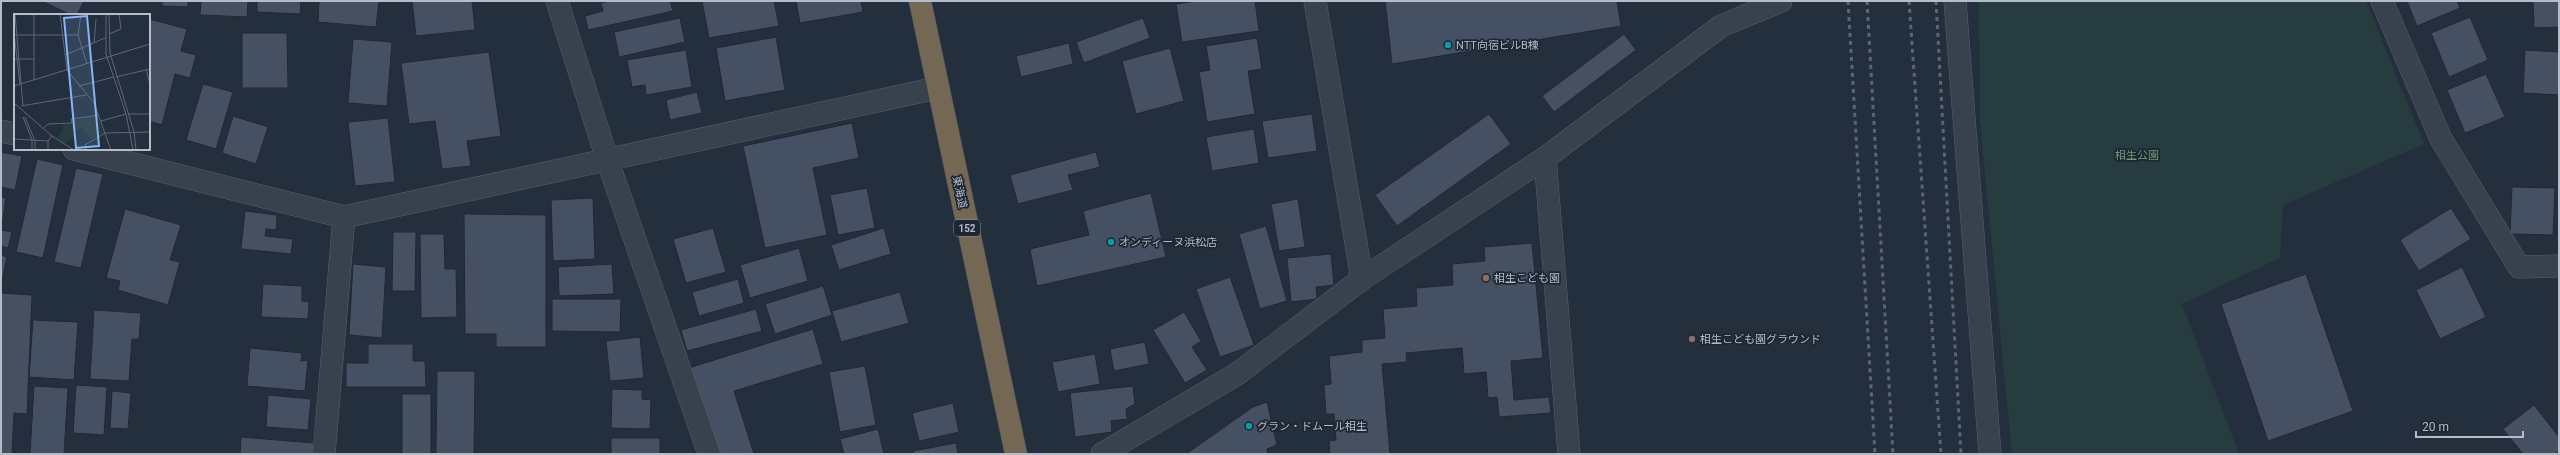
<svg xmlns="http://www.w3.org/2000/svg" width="2560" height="455" font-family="Roboto,'Noto Sans JP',sans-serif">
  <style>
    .green { fill: #263c3f }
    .building { fill: #455162; stroke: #1f2835 }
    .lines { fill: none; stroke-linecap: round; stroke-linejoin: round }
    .street-casing { stroke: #565f6c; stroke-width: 23 }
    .highway-casing { stroke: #434c59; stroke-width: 23 }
    .street { stroke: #38414e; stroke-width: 22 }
    .highway { stroke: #746855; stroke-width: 22 }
    .rail { stroke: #5a6575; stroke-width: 3; stroke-dasharray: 4 4; stroke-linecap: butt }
    .culture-dot { fill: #0f9aa8; stroke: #1d2633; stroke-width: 1.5 }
    .education-dot { fill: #8d6e63; stroke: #1d2633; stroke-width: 1.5 }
    .labels { text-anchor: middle; stroke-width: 3.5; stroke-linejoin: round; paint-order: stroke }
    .shield { fill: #1d2633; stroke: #878f9c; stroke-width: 1 }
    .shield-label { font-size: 10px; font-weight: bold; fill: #b4bcc9 }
    .poi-label { font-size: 11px; fill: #b4bcc9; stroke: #1d2633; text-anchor: start }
    .park-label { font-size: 11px; fill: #6b9a76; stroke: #1d2633 }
    .street-label { font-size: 11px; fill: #b4bcc9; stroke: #1d2633 }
    .inset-road { fill: none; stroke: #5e6776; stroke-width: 1 }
    .view { fill: #8ab4f8; fill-opacity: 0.15; stroke: #8ab4f8; stroke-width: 2 }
    .inset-edge { fill: none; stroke: #b4bcc9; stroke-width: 2 }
  </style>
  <rect width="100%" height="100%" fill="#242f3e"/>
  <path class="green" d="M1979 1H2366L2424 144 2283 205 2280 258 2182 304 2239 454H2012L1980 123Z"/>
  <g class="building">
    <path d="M42 1H84L77 15H71Z"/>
    <path d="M162 1H188V7L162 6Z"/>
    <path d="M201 1H248L247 17 200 15Z"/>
    <path d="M257 1H301L300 14 257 12Z"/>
    <path d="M319 1H379L376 27 318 22Z"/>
    <path d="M412 1H472L475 30 416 36Z"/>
    <path d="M610 1H670L673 11 588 30 585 16 603 11 601 3Z"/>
    <path d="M702 1H774L779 26 709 38Z"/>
    <path d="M796 1H861L863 12 800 23Z"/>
    <path d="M1196 1H1255L1259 31 1182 42 1176 4Z"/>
    <path d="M1385 1H1617L1621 26 1392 64Z"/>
    <path d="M2407 1H2457L2460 8 2417 26Z"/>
    <path d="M2533 1H2559V27L2534 28Z"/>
    <path d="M2470 17 2488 60 2449 77 2431 33Z"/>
    <path d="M680 18 685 42 619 57 614 32Z"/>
    <path d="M1143 18 1150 38 1084 63 1076 42Z"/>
    <path d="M149 19 187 29 181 51 196 55 190 78 175 74 162 125 149 121Z"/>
    <path d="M242 33H287L288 88H242Z"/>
    <path d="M1624 34 1636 50 1554 112 1542 96Z"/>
    <path d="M776 37 785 90 725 101 716 48Z"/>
    <path d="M1257 38 1262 69 1248 71 1255 114 1207 122 1199 72 1210 70 1206 46Z"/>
    <path d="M353 39 392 42 387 106 348 103Z"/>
    <path d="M1069 43 1073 64 1021 77 1016 56Z"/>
    <path d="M1170 48 1184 101 1136 114 1122 61Z"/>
    <path d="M686 50 692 87 646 95 645 85 632 87 627 60Z"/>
    <path d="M2525 50 2559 52V95L2523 93Z"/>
    <path d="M489 52 501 136 467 141 471 166 442 169 435 121 409 124 401 63Z"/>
    <path d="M2486 74 2505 117 2465 133 2447 90Z"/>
    <path d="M203 84 233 92 216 149 186 140Z"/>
    <path d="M697 92 702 113 670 120 666 100Z"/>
    <path d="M1312 114 1317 151 1268 158 1262 121Z"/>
    <path d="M1489 114 1511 144 1397 226 1375 195Z"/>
    <path d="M233 116 268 127 256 164 222 153Z"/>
    <path d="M388 118 395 182 355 186 348 122Z"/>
    <path d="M852 123 859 158 813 168 827 235 765 248 743 146Z"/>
    <path d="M1254 129 1259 163 1212 171 1206 137Z"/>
    <path d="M1 152 22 156 15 190 1 187Z"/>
    <path d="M1096 152 1100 167 1068 175 1073 190 1018 204 1010 175Z"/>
    <path d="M37 159 63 165 43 258 16 252Z"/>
    <path d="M76 168 103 174 81 268 54 262Z"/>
    <path d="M2512 187 2555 188 2553 235 2510 234Z"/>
    <path d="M867 188 875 228 838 235 830 195Z"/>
    <path d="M1151 193 1166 257 1037 286 1030 249 1089 235 1083 211Z"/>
    <path d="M1 197 6 198 3 219H1Z"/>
    <path d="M593 198 595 259 553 261 551 200Z"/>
    <path d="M1298 199 1305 247 1279 251 1271 204Z"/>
    <path d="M2451 208 2471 239 2419 271 2400 240Z"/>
    <path d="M125 209 181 225 170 260 180 262 168 305 118 290 120 281 106 278Z"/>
    <path d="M245 211 277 215 276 230 266 229 265 236 293 239 291 254 241 249Z"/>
    <path d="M464 214 546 215V347H496V334H465Z"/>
    <path d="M1266 226 1287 301 1260 309 1239 234Z"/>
    <path d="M713 228 726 272 686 283 673 239Z"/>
    <path d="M884 228 891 254 839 270 831 245Z"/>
    <path d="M1 230 12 232 8 248 1 246Z"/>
    <path d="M393 232H416L415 291H392Z"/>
    <path d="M420 234H444L445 269H456L457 317 421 318Z"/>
    <path d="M1532 243 1543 358 1511 361 1514 400 1549 397 1551 413 1499 417 1497 397 1488 398 1486 372 1464 374 1462 348 1406 353 1407 362 1382 364 1390 454H1330L1329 441 1336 440 1334 414H1326L1324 385 1331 384 1329 356 1362 352V340L1385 338 1383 309 1417 306 1416 288 1453 285 1452 264 1485 261 1484 247Z"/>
    <path d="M799 248 808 281 750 298 740 265Z"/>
    <path d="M1331 254 1334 285 1316 287 1317 299 1291 302 1287 258Z"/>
    <path d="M1 255 7 257 1 286Z"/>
    <path d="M353 264 386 267 382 338 349 335Z"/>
    <path d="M612 264 614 294 559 296 558 267Z"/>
    <path d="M2462 267 2486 317 2440 339 2416 290Z"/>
    <path d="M2306 274 2353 411 2268 441 2221 304Z"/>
    <path d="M1230 277 1254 345 1220 357 1196 289Z"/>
    <path d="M738 279 744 303 699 316 692 292Z"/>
    <path d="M263 284 302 286V301L309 302 308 319 261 317Z"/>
    <path d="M823 286 832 315 775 334 765 304Z"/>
    <path d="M900 292 909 323 841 342 832 311Z"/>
    <path d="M1 293 32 295 27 414 14 413 12 454H1Z"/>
    <path d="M552 299H621L620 332 552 331Z"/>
    <path d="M756 309 762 331 687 351 681 330Z"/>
    <path d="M94 310 141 313 139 339H132L129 381 90 379Z"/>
    <path d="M1184 312 1201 341 1192 347 1207 370 1185 383 1153 330Z"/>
    <path d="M33 320 78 322 74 380 29 377Z"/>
    <path d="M813 329 823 364 734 391 754 454H715L689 368Z"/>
    <path d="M640 337 644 378 610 381 606 341Z"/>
    <path d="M1145 342 1149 364 1114 371 1110 349Z"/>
    <path d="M368 344H413V361H425L426 387H346V363H368Z"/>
    <path d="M250 348 302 353 301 361 308 360 305 391 247 386Z"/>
    <path d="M1095 354 1100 384 1058 392 1052 362Z"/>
    <path d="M865 366 876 425 840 432 829 372Z"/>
    <path d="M437 371H475L474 454H436Z"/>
    <path d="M76 385 107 387 104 435 73 433Z"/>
    <path d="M34 386 68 388 64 454H30Z"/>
    <path d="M1133 386 1135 404 1126 409 1127 419 1111 421 1112 432 1075 437 1070 393Z"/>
    <path d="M612 389 642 390V399L651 400 650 429 611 428Z"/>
    <path d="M112 391 131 393 128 429 110 428Z"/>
    <rect x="402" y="394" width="29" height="60"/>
    <path d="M268 395 311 399 308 430 266 427Z"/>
    <path d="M1267 402 1277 445 1267 449 1268 454H1186L1253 407Z"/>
    <path d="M953 403 959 432 919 441 912 413Z"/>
    <path d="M2534 405 2559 437V451L2555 454H2523L2503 429Z"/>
    <path d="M878 429 884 454H844L840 439Z"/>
    <path d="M241 437 314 443 313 454H240Z"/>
    <rect x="611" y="438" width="49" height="16"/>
    <path d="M956 443 958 454H914L913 451Z"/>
  </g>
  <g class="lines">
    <defs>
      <g id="street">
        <path d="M557 1 607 159 709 454"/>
        <path d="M1315 1 1362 279"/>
        <path d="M1955 1 1990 454"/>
        <path d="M2382 1 2441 139 2519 267 2559 266"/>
        <path d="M1 131 15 134"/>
        <path d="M74 149 344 217 937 88"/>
        <path d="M1545 158 1569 454"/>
        <path d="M324 454 344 217"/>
        <path d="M1102 454 1237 374 1362 279 1545 158 1721 26 1781 1"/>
      </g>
      <path id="highway" d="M920 1 1016 454"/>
    </defs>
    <use href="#street" class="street-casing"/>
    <use href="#highway" class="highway-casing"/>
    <use href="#street" class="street"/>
    <use href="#highway" class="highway"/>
    <g class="rail">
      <path d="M1848 1 1875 454"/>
      <path d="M1867 1 1893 454"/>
      <path d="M1909 1 1941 454"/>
      <path d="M1936 1 1961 454"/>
    </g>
  </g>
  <g class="culture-dot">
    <circle cx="1448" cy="45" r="4"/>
    <circle cx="1111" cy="242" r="4"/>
    <circle cx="1249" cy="426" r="4"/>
  </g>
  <g class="education-dot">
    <circle cx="1486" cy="278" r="4"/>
    <circle cx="1692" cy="339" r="4"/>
  </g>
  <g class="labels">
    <rect class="shield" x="954" y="220" width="26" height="16" rx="3"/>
    <g class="shield-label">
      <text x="967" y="232">152</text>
    </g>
    <g class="poi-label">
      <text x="1456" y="49">NTT向宿ビルB棟</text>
      <text x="1119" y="246">オンディーヌ浜松店</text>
      <text x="1494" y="282">相生こども園</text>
      <text x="1700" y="343">相生こども園グラウンド</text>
      <text x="1257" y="430">グラン・ドムール相生</text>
    </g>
    <g class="park-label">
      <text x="2137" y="159">相生公園</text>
    </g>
    <g class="street-label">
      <text transform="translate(960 192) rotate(78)" y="4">東海道</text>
    </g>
  </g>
  <g transform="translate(14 14)">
    <rect width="136" height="136" fill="#242f3e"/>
    <path d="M84 102 90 119 77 125 68 114 60 118 61 122 50 130 43 125 49 115 48 111 58 110 59 106Z" fill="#263c3f"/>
    <path class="inset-road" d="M1 0 9 92M46 0 53 56 80 89 97 136M67 0 64 21 73 50M92 0V40L112 100 119 136M95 0 96 39 120 118 122 136M0 19 6 70M95 20 107 15 105 0M0 21H64M80 29 82 5M51 41 91 24M0 45H19M132 55 136 70M102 63 136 55M20 66V0M0 72 136 30M65 72 100 63M0 89 38 122 60 136M7 92 72 81M114 100H136M9 103 18 126V136M11 103 21 127V136M87 107 112 100M29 115 34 110 58 109 57 105 85 101M0 125 34 127M34 136V127L38 122M72 136 71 131 91 119 136 118M108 136H132"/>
    <path class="view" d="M73 2 85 132 62 134 50 4Z"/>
    <rect width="136" height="136" class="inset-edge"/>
  </g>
  <rect width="2560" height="455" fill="none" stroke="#b4bcc9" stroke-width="4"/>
  <path d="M2416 431v6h107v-6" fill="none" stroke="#b4bcc9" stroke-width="2"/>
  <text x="2422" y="431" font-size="12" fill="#b4bcc9" stroke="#1d2633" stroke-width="3" paint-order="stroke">20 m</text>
</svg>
